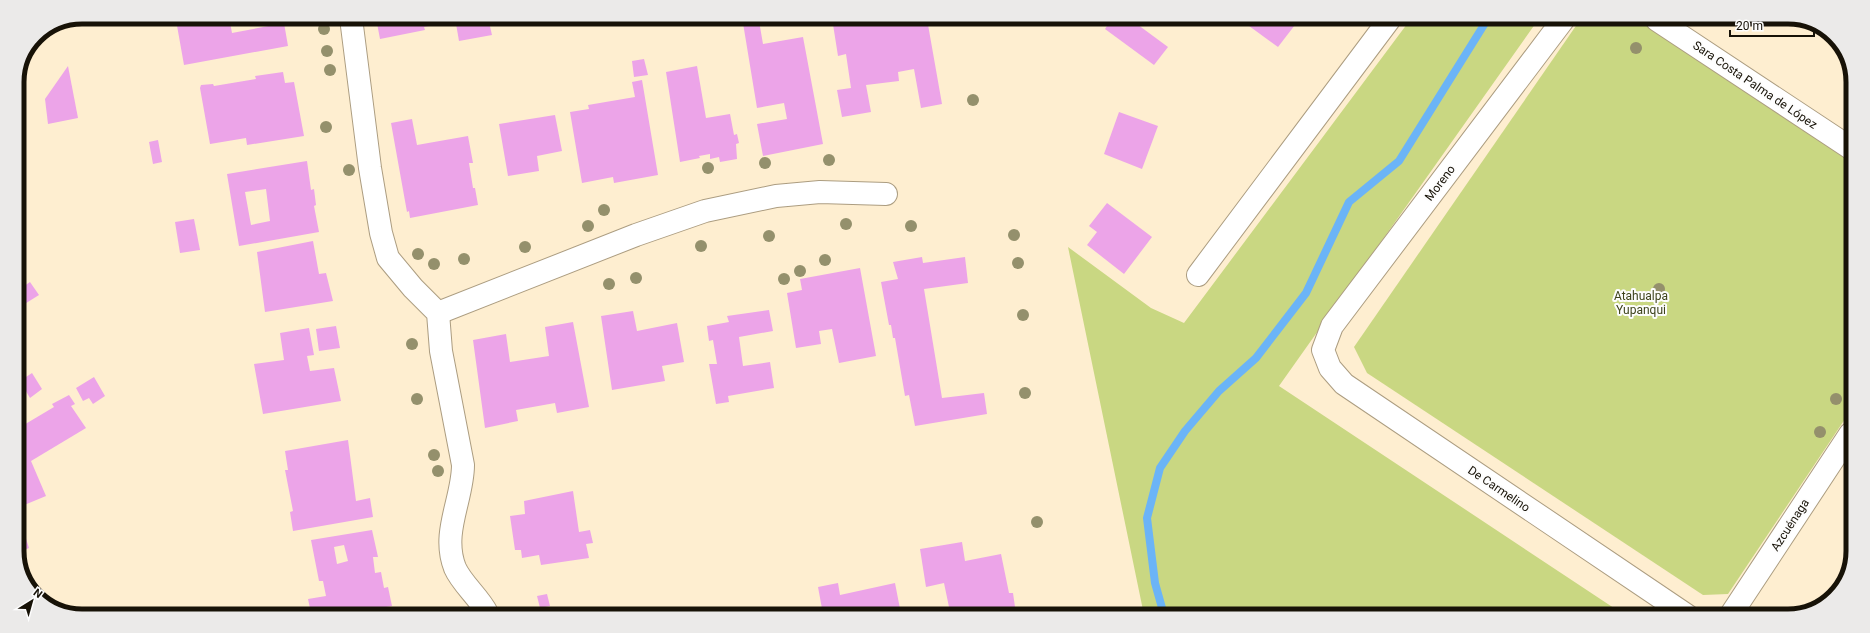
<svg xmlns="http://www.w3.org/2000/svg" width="1870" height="633" font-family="Roboto,sans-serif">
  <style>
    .green { fill: #c9d782 }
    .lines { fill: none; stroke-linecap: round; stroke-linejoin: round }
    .stream { stroke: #6bb4f7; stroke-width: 8 }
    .building { fill: #eca4e8; fill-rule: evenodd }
    .minor-casing { stroke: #ac9d81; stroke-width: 24 }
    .minor { stroke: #fff; stroke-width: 22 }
    .tree { fill: #94906c }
    .labels { text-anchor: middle; stroke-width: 4; stroke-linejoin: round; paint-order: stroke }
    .street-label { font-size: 12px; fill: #171207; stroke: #fdfdfd }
    .park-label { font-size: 12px; fill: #3d431b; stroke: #fdfdfd }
    .rim { fill: none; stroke: #171207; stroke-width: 5 }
  </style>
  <rect width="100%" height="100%" fill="#feeed0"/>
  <g class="green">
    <path d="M1410 20H1538L1279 386 1626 616 1144 615 1068 247 1151 308 1184 323Z"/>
    <path d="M1580 20H1638L1852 162 1851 410 1728 594 1703 595 1367 373 1354 347Z"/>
  </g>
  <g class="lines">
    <path class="stream" d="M1164 615 1155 583 1147 518 1160 468 1185 431 1219 391 1256 358 1306 293 1349 202 1399 161 1487 20"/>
  </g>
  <g class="building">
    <path d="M189 17H229L232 33 284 23 288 46 184 65 176 20 189 19Z"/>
    <path d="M376 18H443L444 23 424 27 425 30 380 39Z"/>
    <path d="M455 18H488L492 35 459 41Z"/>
    <path d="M832 18 854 19 855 24 887 19H927L942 104 921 108 914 69 898 72 899 81 866 85 871 112 842 117 837 90 851 88 846 54 838 56Z"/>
    <path d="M1112 19H1130L1168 47 1154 65 1105 29Z"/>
    <path d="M1248 19H1295L1298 21 1278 47 1245 23Z"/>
    <path d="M759 21 763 44 803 37 823 144 763 156 757 124 787 119 784 103 757 108 743 23Z"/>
    <path d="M644 59 648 75 634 77 632 61Z"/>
    <path d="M68 66 78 118 48 124 45 99Z"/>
    <path d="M697 66 706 118 730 114 734 135 737 134 739 143 736 144 737 159 720 162 719 157 710 159V154L699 156 700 158 680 162 666 72Z"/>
    <path d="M283 72 285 83 294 82 304 136 247 145 246 138 210 144 200 88 201 85 213 84 214 86 256 79 255 76Z"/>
    <path d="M642 80 658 175 614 183 613 177 582 183 570 112 589 109 588 105 635 97 632 82Z"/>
    <path d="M1119 112 1158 126 1142 169 1104 154Z"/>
    <path d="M555 115 562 151 537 156 539 171 508 176 499 124Z"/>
    <path d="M412 119 417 145 468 136 473 163H469L473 188H475L478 205 410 218 409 211 407 212 391 123Z"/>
    <path d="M158 140 162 162 153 164 149 142Z"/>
    <path d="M307 161 311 190 314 189 316 205 314 206 319 232 239 246 227 174ZM266 189 270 221 251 225 245 192Z"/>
    <path d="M1107 203 1152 237 1124 274 1087 245 1097 232 1089 226Z"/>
    <path d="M194 219 200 250 180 253 175 222Z"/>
    <path d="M313 241 319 274 326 273 333 301 265 312 257 252Z"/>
    <path d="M922 257 923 263 965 257 968 283 924 289 942 398 984 393 987 414 915 426 909 395 905 396 895 338H893L891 325H889L881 282 898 279 893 262Z"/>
    <path d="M860 268 876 356 839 363 832 329 819 331 821 344 796 348 787 293 802 290 800 279Z"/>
    <path d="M30 282 39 295 23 305 17 297V291Z"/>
    <path d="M769 310 773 331 739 337 743 366 770 362 774 388 728 396 729 402 716 404 709 364H717L713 340 709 341 707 326 729 322 727 316Z"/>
    <path d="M633 311 637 331 677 323 684 362 662 366 665 381 612 390 601 316Z"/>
    <path d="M573 322 589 407 557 413 555 403 516 410 518 421 485 428 473 340 506 334 510 362 549 356 545 327Z"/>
    <path d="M336 326 340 348 319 351 316 329Z"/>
    <path d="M309 328 314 355 307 356 310 371 334 368 341 401 263 414 254 364 284 360 280 333Z"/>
    <path d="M32 373 42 389 30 398 20 381Z"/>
    <path d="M94 377 105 396 93 404 89 398 83 401 76 388Z"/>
    <path d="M69 395 75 404 71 406 86 428 31 461 46 496 17 508V429L54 407 52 404Z"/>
    <path d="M348 440 356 501 370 498 373 517 293 531 290 512 293 511 285 470H288L285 451Z"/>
    <path d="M573 491 579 532 590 530 593 543 586 544 589 558 541 565 539 555 522 558 521 550H515L510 516 525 514 524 501Z"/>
    <path d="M22 526 29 548 17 553V528Z"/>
    <path d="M372 530 378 557H373L375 573 381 572 384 588 388 587 392 606 362 611V613H311L308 599 326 596 323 581H319L311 540ZM344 545 348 561 337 564 334 547Z"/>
    <path d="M962 542 965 561 1001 554 1009 593H1013L1016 614H939L938 608 949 607 944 583 926 587 920 549Z"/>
    <path d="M838 583 840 595 895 583 901 614H823L818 587Z"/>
    <path d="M547 594 550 606 540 608 537 596Z"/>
  </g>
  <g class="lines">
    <defs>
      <g id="minor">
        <path d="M351 18 370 168 381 233 388 258 413 288 438 313 441 351 463 465C463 499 441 533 455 568 462 584 479 597 487 613"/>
        <path d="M1563 20 1332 326 1323 350 1330 368 1344 384 1688 616"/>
        <path d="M1657 20 1852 149"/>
        <path d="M1198 275 1389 20"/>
        <path d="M438 313 636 235 705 211 776 196 820 192 886 194"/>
        <path d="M1730 616 1850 434"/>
      </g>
    </defs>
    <use href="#minor" class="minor-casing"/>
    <use href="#minor" class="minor"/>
  </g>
  <g class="tree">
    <circle cx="324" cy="29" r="6"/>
    <circle cx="1636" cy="48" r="6"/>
    <circle cx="327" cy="51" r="6"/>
    <circle cx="330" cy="70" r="6"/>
    <circle cx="973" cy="100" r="6"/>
    <circle cx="326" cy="127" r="6"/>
    <circle cx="829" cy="160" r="6"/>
    <circle cx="765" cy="163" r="6"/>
    <circle cx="708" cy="168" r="6"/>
    <circle cx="349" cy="170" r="6"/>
    <circle cx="604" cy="210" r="6"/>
    <circle cx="846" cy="224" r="6"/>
    <circle cx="588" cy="226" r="6"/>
    <circle cx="911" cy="226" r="6"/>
    <circle cx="1014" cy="235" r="6"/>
    <circle cx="769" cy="236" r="6"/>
    <circle cx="701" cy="246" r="6"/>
    <circle cx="525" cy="247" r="6"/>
    <circle cx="418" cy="254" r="6"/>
    <circle cx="464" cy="259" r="6"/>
    <circle cx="825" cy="260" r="6"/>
    <circle cx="1018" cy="263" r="6"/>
    <circle cx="434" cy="264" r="6"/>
    <circle cx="800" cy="271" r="6"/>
    <circle cx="636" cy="278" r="6"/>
    <circle cx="784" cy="279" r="6"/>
    <circle cx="609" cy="284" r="6"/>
    <circle cx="1659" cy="289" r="6"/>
    <circle cx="1023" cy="315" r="6"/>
    <circle cx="412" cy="344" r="6"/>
    <circle cx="1025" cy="393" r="6"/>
    <circle cx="417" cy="399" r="6"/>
    <circle cx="1836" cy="399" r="6"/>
    <circle cx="1820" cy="432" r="6"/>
    <circle cx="434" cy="455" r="6"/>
    <circle cx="438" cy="471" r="6"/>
    <circle cx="1037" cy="522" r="6"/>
  </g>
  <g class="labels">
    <g class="street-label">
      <text transform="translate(1755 85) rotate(34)" y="4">Sara Costa Palma de López</text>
      <text transform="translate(1440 183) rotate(-53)" y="4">Moreno</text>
      <text transform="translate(1499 489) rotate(34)" y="4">De Carmelino</text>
      <text transform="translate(1790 525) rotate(-57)" y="4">Azcuénaga</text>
    </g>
    <g class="park-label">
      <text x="1641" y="300">Atahualpa<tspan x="1641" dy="14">Yupanqui</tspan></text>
    </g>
  </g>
  <path d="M0 0H1870V633H0ZM82 24H1788A58 58 0 0 1 1846 82V551A58 58 0 0 1 1788 609H82A58 58 0 0 1 24 551V82A58 58 0 0 1 82 24Z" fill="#ebeae9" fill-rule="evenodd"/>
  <path class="rim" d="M82 24H1788A58 58 0 0 1 1846 82V551A58 58 0 0 1 1788 609H82A58 58 0 0 1 24 551V82A58 58 0 0 1 82 24Z"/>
  <g transform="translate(32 601) rotate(37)" stroke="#fdfdfd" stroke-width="3" paint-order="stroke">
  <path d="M0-3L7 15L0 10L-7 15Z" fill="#171207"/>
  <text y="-6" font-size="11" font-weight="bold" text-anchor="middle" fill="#171207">N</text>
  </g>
  <path d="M1730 30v6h84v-6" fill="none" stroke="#171207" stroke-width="2"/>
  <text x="1736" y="30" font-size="12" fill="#171207" stroke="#fdfdfd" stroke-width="3" paint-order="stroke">20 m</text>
</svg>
